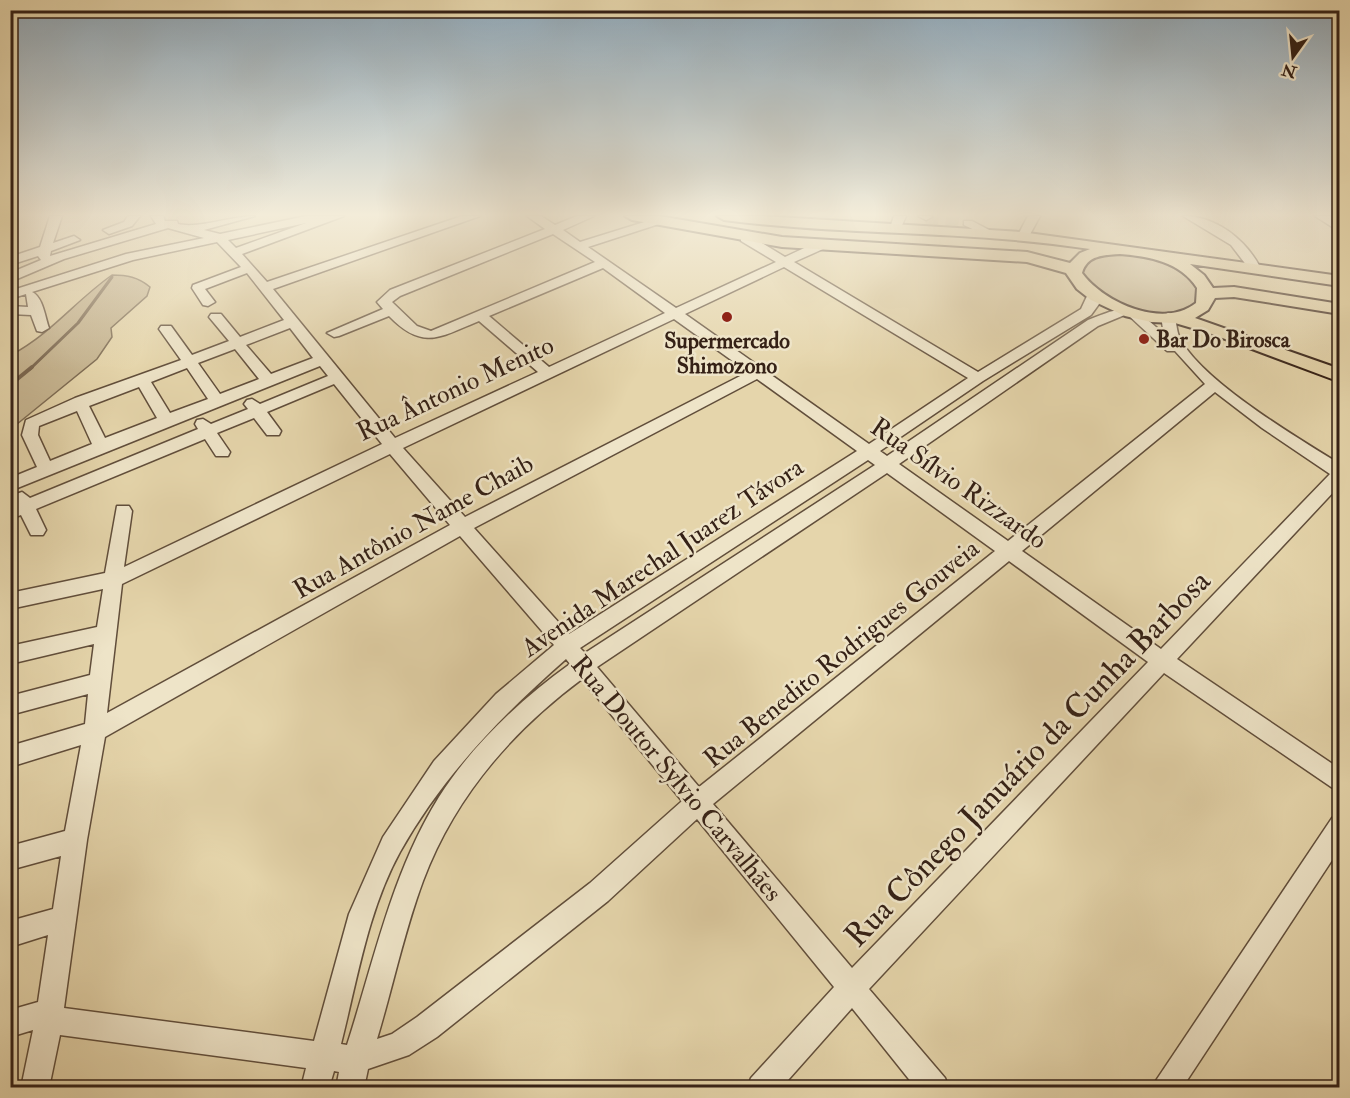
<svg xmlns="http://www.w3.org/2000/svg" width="1350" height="1098" font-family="'IM FELL Double Pica',serif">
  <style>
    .green { fill: #c7b692; stroke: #7e6c54; stroke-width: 1.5 }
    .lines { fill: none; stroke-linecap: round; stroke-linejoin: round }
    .stream-far1 { stroke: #7b6851; stroke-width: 3 }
    .stream { stroke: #7b6851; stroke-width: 4 }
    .minor-tunnel { stroke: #c2b18d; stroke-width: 13; stroke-dasharray: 13 7; stroke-linecap: butt }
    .minor-casing { stroke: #614e3b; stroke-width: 3 }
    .major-casing { stroke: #352116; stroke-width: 4 }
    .minor { fill: #eee4c8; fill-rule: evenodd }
    .major { fill: #e5d5ab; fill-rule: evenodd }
    .poi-dot { fill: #8f2418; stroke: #eee4c8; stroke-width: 2 }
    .labels { text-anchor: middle; stroke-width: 5; stroke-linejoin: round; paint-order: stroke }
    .far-poi-label { font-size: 22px; font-weight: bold; fill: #352116; stroke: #eee4c8; text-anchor: start }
    .street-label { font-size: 26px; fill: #352116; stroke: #eee4c8 }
    .near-street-label { font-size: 32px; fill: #352116; stroke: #eee4c8 }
  </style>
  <rect width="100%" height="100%" fill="#e5d5ab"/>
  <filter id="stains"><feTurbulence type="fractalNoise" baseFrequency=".00333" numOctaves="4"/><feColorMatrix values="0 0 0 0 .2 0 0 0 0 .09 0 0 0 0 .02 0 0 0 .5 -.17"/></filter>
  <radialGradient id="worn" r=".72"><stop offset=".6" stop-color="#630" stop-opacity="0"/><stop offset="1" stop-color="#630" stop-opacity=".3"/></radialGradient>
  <g class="green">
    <path d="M1132 253 1171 264 1198 283 1200 303C1176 320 1139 316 1114 304 1102 298 1091 284 1082 275 1084 251 1113 254 1132 253Z"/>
    <path d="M112 275C127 275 138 277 150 287L147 296 111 328 112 337 97 359 11 429V355C52 333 75 301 112 275Z"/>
  </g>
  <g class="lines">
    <path class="stream-far1" d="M30 369 78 323 112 277"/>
    <path class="stream" d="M10 385 32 367"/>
    <path class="minor-tunnel" d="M926 217 968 223"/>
    <defs>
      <g id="minor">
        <path d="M50 216H62L53 243 74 236 80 240 51 251 50 256 156 224 151 216H163L165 221H177L178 224C199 229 230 216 255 216L204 230 220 234 306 216H344L242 254 267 282 462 216H480L273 289 395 438 538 372 479 321C440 337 423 351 389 316L339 336 334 337 327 333 383 309 377 302 390 290 545 229 527 216H541L555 225 577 216H594L563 230 580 242 654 219H662V223L588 247 676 308 776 262 741 241V235H749L785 257 815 243H823V249L794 262 978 372 1081 309 1088 294H1098L1099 304 1091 315 983 381 880 451 887 456 1088 320C1131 303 1130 304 1164 334L1161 317 1168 313 1173 314C1177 321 1176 329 1179 336 1197 378 1299 439 1340 464V485L1177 659 1340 769V793L1164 673 869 989 945 1078 949 1088H916L852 1008 781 1088H747L751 1078 834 987 697 819 608 901 437 1037 409 1055 368 1069 364 1088H336L339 1072 334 1071 329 1088H301L306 1068 60 1035 49 1088H21L33 1030 10 1037V1010L38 1002 48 935 10 947V921L53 909 61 856 10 870V846L65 831 81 745 10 767V746L85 724 88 694 10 715V696L90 675 94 644 10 664V646L97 627 103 589 10 609V593L105 573 117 506H129L132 511 124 567 382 444 334 384 267 412 281 431 279 435H267L254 418 217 433 230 452 228 456H216L205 439 36 509 46 530 43 535H31L21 515 10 519V506L16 503 13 498 16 494 22 492 30 498 198 429 195 424 197 420 203 419 211 424 248 409 244 404 247 400 252 399 260 404 328 376 320 366 10 491V478L37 467 22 435 26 420 75 398 181 360 159 329 161 326H171L192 355 229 341 209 317 211 314H221L240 337 284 320 247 273 205 289 215 302 208 306 203 305 192 288 193 285 241 267 217 242 133 260 32 292C43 297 45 317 49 328L42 332 37 331 31 315 10 314V306L28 307 26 294 10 299V291L126 254 204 238 168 228 64 259 10 282V273L41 260 38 256 10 265V257L40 247ZM306 223 236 248 228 240ZM553 234 595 262 431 331 417 326 392 302 400 296ZM784 267 968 378 869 444 685 314ZM603 268 665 313 549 367 489 316ZM1127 314 1167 351H1175L1205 384 1008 541 899 464 1098 326ZM674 319 748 372 465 517 403 448ZM290 328 313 358 271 374 246 345ZM235 349 259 379 220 394 198 363ZM187 368 208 399 170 413 151 382ZM757 379 857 451 569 634 474 528ZM139 387 157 418 105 438 89 406ZM1215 392 1262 428 1330 474 1161 649 1022 551ZM77 411 92 444 50 461 38 435 39 426ZM390 454 450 525 107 713 122 584ZM868 460 875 465 585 653 580 648ZM887 473 995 551 699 787 597 667ZM460 536 554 645 496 694 434 761 383 837 349 914 314 1041 64 1008 87 840 105 737ZM1009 561 1148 662 852 968 713 804ZM566 659 570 664C520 700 472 745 439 797 392 872 374 961 347 1045L341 1044C357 981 368 910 400 852 442 777 501 716 566 659ZM582 679 682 801 590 883 417 1017 392 1034 377 1039C393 986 404 932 423 881 454 798 512 731 582 679Z"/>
        <path d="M128 216H140L132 226 109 234 103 230 124 222Z"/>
        <path d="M894 216H906L900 230 890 228Z"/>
        <path d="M918 216H931L932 217 926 220Z"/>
        <path d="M1028 216H1040L1028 238H1020L1018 235Z"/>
        <path d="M1183 216C1216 216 1245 239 1260 267L1254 271 1250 270 1231 245Z"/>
        <path d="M1315 216H1329L1340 223V232Z"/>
        <path d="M964 221H972L993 232 987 236 964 225Z"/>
        <path d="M1340 815V848L1182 1088H1151L1332 818Z"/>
      </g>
      <path id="major" d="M625 216H659L782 237 1027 252 1070 263 1080 253 1090 249C969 230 845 236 724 220L717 216H761L1021 232 1340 276V286L1190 264 1204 275 1213 288 1234 287 1340 304V314L1234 297 1215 298 1208 310 1195 318 1340 369V382L1209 333 1175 323 1151 322 1125 316 1091 300 1077 289 1066 273 1027 262 782 247 632 220ZM1120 254C1148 256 1181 262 1197 288L1196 303C1163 329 1104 303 1082 273 1087 255 1104 255 1120 254Z"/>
    </defs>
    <use href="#minor" class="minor-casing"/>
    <use href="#major" class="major-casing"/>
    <use href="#minor" class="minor"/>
    <use href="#major" class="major"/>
  </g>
  <linearGradient id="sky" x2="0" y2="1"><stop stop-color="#8fa9bb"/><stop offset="0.58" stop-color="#f3ecd9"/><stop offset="1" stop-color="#f3ecd9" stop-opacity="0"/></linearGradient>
  <rect width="1350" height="370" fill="url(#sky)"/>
  <g class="poi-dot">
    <circle cx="727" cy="317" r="6"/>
    <circle cx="1144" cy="339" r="6"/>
  </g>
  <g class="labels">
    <g class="far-poi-label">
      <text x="1156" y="347">Bar Do Birosca</text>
      <text x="727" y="348" text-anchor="middle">Supermercado<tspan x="727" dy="25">Shimozono</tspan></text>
    </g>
    <g class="street-label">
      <text transform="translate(455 388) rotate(-25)" y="9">Rua Ântonio Menito</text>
      <text transform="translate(959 483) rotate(35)" y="9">Rua Sílvio Rizzardo</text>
      <text transform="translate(413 526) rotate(-29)" y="9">Rua Antônio Name Chaib</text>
      <text transform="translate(662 557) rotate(-34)" y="9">Avenida Marechal Juarez Távora</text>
      <text transform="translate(841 653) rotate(-39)" y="9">Rua Benedito Rodrigues Gouveia</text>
      <text transform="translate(677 778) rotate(50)" y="9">Rua Doutor Sylvio Carvalhães</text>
    </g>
    <g class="near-street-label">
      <text transform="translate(1027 758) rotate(-46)" y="11">Rua Cônego Januário da Cunha Barbosa</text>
    </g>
  </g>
  <rect width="1350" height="1098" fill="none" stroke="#e5d5ab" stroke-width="36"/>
  <rect x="12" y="12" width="1326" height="1074" fill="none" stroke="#352116" stroke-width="3"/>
  <rect x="18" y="18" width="1314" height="1062" fill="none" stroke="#352116" stroke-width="1.5"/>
  <g transform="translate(1293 57) rotate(195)" stroke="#eee4c8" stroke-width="4.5" paint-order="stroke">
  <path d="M0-4.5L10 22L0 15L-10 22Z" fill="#352116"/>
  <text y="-9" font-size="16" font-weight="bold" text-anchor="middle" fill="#352116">N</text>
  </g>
  <rect width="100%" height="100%" filter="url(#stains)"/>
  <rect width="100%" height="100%" fill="url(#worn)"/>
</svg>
